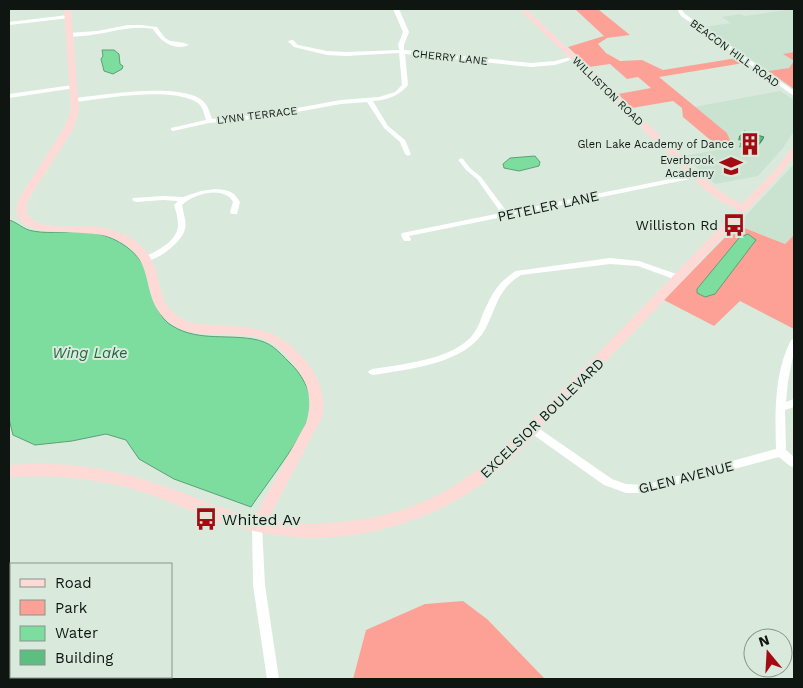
<svg xmlns="http://www.w3.org/2000/svg" width="803" height="688" font-family="'Work Sans',sans-serif">
  <style>
    .built { fill: #cae2d0 }
    .green { fill: #fda197 }
    .water { fill: #7ddd9e; stroke: #5ca174 }
    .lines { fill: none; stroke-linecap: round; stroke-linejoin: round }
    .street { fill: #fff; fill-rule: evenodd }
    .secondary { fill: #fedad6; fill-rule: evenodd }
    .wall { fill: #51a370 }
    .building { fill: #5ebe82; stroke: #42855b }
    .labels { text-anchor: middle; stroke-width: 4; stroke-linejoin: round; paint-order: stroke }
    .far-street-label { font-size: 11px; fill: #0f1611; stroke: #d9eadd }
    .far-poi-label { font-size: 11px; fill: #0f1611; stroke: #d9eadd; text-anchor: end }
    .street-label { font-size: 14px; fill: #0f1611; stroke: #d9eadd }
    .poi-label { font-size: 14px; fill: #0f1611; stroke: #d9eadd; text-anchor: end }
    .water-label { font-size: 15px; font-style: italic; fill: #23673f; stroke: #d9eadd }
    .near-poi-label { font-size: 16px; fill: #0f1611; stroke: #d9eadd; text-anchor: start }
  </style>
  <rect width="100%" height="100%" fill="#d9eadd"/>
  <g class="built">
    <path d="M794 9V52L784 54 794 62 789 68 768 71 704 27 731 23 722 17 740 14 745 16Z"/>
    <path d="M780 91 794 100V131L783 148 758 176 715 184 684 156 733 147 727 133 694 107Z"/>
    <path d="M794 164V235L785 244 737 225Z"/>
  </g>
  <g class="green">
    <path d="M575 9H602L599 10 630 35 607 38 598 44 606 53 620 61 642 60 663 70 737 58 744 63 659 77 727 133 733 147 721 149 683 117 682 108 673 101 632 108 618 94 651 88 638 77 627 79 610 64 589 67 568 47 604 36Z"/>
    <path d="M794 52V89L768 71 789 68 794 61 783 54Z"/>
    <path d="M737 225 785 244 794 235V329L740 301 714 326 664 300Z"/>
    <path d="M463 601 487 619 545 679H353L366 630 425 604Z"/>
  </g>
  <g class="water">
    <path d="M102 50H114L119 54 120 64 123 66 122 69 113 74 104 71 101 59 103 56Z"/>
    <path d="M535 156 540 162 539 166 519 171 504 168 503 164 510 158Z"/>
    <path d="M9 220C17 222 24 230 33 231 52 235 74 229 93 233 114 236 135 249 145 268 153 285 153 311 168 323 194 342 223 334 253 339 271 342 277 350 290 363 302 374 315 397 310 414 302 439 267 483 251 507L174 479 139 459 126 440 106 434 72 441 35 445 13 435 9 419Z"/>
    <path d="M748 234 756 240 715 294 705 297 697 293V289L739 238Z"/>
  </g>
  <g class="lines">
    <g class="street">
      <path d="M393 9H399L409 32 404 45V50L531 63 555 61 574 56 577 58 555 65 531 67 405 54 408 85C399 96 387 100 373 101L388 126 405 140 411 154 408 156 405 154 400 142 384 128 367 102 341 104 264 118 209 123 173 131 171 130V128L206 120C204 114 203 107 198 103 174 86 105 98 76 102L73 100 76 98C105 95 181 82 203 101 208 106 210 113 212 119L264 114 341 100 379 97 395 92 402 85 399 53 346 56 327 55 294 47 288 41 293 40 298 45 327 51 346 52 399 50 398 45 403 32Z"/>
      <path d="M677 9H681L685 14 794 91V96L681 16Z"/>
      <path d="M68 15 70 16V18L9 25V22Z"/>
      <path d="M128 25H141L157 27C171 49 171 37 189 45 174 51 161 42 153 29 134 25 116 31 97 34 88 36 78 36 69 37L66 35 69 33 97 31Z"/>
      <path d="M73 85 75 86V88L9 98V94Z"/>
      <path d="M461 158 463 159 470 168 481 177 507 212 695 174 698 176 695 178 409 236 411 239 410 241H404L401 235 402 233 501 213 477 179 466 170 459 161 458 160Z"/>
      <path d="M215 189C227 190 233 190 240 202L237 214H231L230 212 233 202C224 185 193 194 182 205 183 213 187 221 185 229 183 241 157 262 144 261L143 259 144 257C157 251 178 241 178 225 178 218 176 211 174 205L178 201 163 200 136 202 132 200 133 198 163 196 183 197 201 191Z"/>
      <path d="M610 258 639 261 682 276 683 278 679 281 638 266 610 264 521 275C498 289 497 306 486 328 467 364 409 369 373 375L370 374 368 372 370 370 373 369C402 364 450 360 471 337 476 331 480 323 482 316 491 296 496 283 516 271Z"/>
      <path d="M794 339V352L788 381 786 402 794 399V407L785 410 786 450 794 457V467L790 466 779 457 645 493H626L604 485 528 431 526 428 528 425 531 424 534 425 612 479 626 484 645 485 776 449C775 413 774 373 791 340Z"/>
      <path d="M257 521 261 523 262 526 265 585 279 679H267L253 585 252 526 253 523Z"/>
    </g>
    <path class="secondary" d="M64 9H71L79 110 74 128 28 200 26 213C39 233 77 224 98 227 107 228 115 231 123 234 170 257 149 292 175 314 185 323 197 324 210 325 253 327 279 327 308 364 320 380 326 397 322 417L268 520C322 527 377 523 427 500 480 477 518 433 558 393 619 333 678 271 737 209L720 201 705 190 519 9H526L713 186 728 197 742 204 775 170 791 149 794 148V157L781 174C712 249 643 324 571 397 539 430 508 468 470 492 418 525 353 542 292 537 260 534 228 526 198 514 181 507 164 499 146 493 101 478 56 475 9 477V465C58 461 106 467 152 482 187 494 219 508 254 518L306 423C312 404 310 386 298 370 288 356 277 343 261 338 231 329 189 343 165 319 138 292 159 260 115 239 91 227 39 239 22 222 20 220 18 215 16 213L18 200 64 128 71 110Z"/>
  </g>
  <path class="wall" d="M739 137H764L763 140 754 152 739 147 742 141 738 140Z"/>
  <path class="building" d="M744 131 764 137 755 149 740 144 744 139 739 137Z"/>
  <defs>
    <symbol id="building-bare" viewBox="-9 -9 18 18"><path d="M-4-6H4V6H1V3H-1V6H-4ZM-2.5-4.3h1.7v1.8h-1.7ZM.8-4.3h1.7v1.8H.8ZM-2.5-1h1.7V.8h-1.7ZM.8-1h1.7V.8H.8Z" fill="#a30a12" stroke="#d9eadd" stroke-width="2.5" paint-order="stroke"/></symbol>
    <symbol id="school-bare" viewBox="-9 -9 18 18"><path d="M0-5L7-2L0 1L-7-2ZM-4 1L0 2.5L4 1V4Q0 6-4 4Z" fill="#a30a12" stroke="#d9eadd" stroke-width="2.5" paint-order="stroke"/></symbol>
    <symbol id="bus-bare" viewBox="-9 -9 18 18"><path d="M-5-6H5V4H4V6H2V4H-2V6H-4V4H-5ZM-3.5-4V0h7V-4ZM-3.5 1.2v1.5H-2V1.2ZM2 1.2v1.5H3.5V1.2Z" fill="#a30a12" stroke="#d9eadd" stroke-width="2.5" paint-order="stroke"/></symbol>
  </defs>
  <g fill-rule="evenodd">
    <use href="#building-bare" x="734" y="128" width="32" height="32"/>
    <use href="#school-bare" x="715" y="150" width="32" height="32"/>
    <use href="#bus-bare" x="718" y="209" width="32" height="32"/>
    <use href="#bus-bare" x="190" y="503" width="32" height="32"/>
  </g>
  <g class="labels">
    <g class="far-street-label">
      <text transform="translate(735 53) rotate(36)" y="4">BEACON HILL ROAD</text>
      <text transform="translate(450 57) rotate(6)" y="4">CHERRY LANE</text>
      <text transform="translate(608 91) rotate(44)" y="4">WILLISTON ROAD</text>
      <text transform="translate(257 115) rotate(-7)" y="4">LYNN TERRACE</text>
    </g>
    <g class="far-poi-label">
      <text x="734" y="148">Glen Lake Academy of Dance</text>
      <text x="714" y="164">Everbrook<tspan x="714" dy="13">Academy</tspan></text>
    </g>
    <g class="street-label">
      <text transform="translate(548 206) rotate(-12)" y="5">PETELER LANE</text>
      <text transform="translate(542 418) rotate(-44)" y="5">EXCELSIOR BOULEVARD</text>
      <text transform="translate(686 477) rotate(-14)" y="5">GLEN AVENUE</text>
    </g>
    <g class="poi-label">
      <text x="718" y="230">Williston Rd</text>
    </g>
    <g class="water-label">
      <text x="90" y="358">Wing Lake</text>
    </g>
    <g class="near-poi-label">
      <text x="222" y="525">Whited Av</text>
    </g>
  </g>
  <rect width="803" height="688" fill="none" stroke="#0f1611" stroke-width="20"/>
  <rect x="10" y="563" width="162" height="115" fill="#d9eadd" stroke="#88958b"/>
  <rect x="20" y="579" width="25" height="8" fill="#fedad6" stroke="#88958b"/>
  <text x="55" y="588" font-size="15" fill="#0f1611">Road</text>
  <rect x="20" y="600" width="25" height="15" fill="#fda197" stroke="#88958b"/>
  <text x="55" y="613" font-size="15" fill="#0f1611">Park</text>
  <rect x="20" y="626" width="25" height="15" fill="#7ddd9e" stroke="#88958b"/>
  <text x="55" y="638" font-size="15" fill="#0f1611">Water</text>
  <rect x="20" y="650" width="25" height="15" fill="#5ebe82" stroke="#88958b"/>
  <text x="55" y="663" font-size="15" fill="#0f1611">Building</text>
  <g transform="translate(768 653) rotate(342)"><circle r="24" fill="#d9eadd" stroke="#88958b"/>
  <path d="M0-4L9 19L0 12L-9 19Z" fill="#a30a12"/>
  <text y="-8" font-size="14" font-weight="bold" text-anchor="middle" fill="#0f1611">N</text>
  </g>
</svg>
